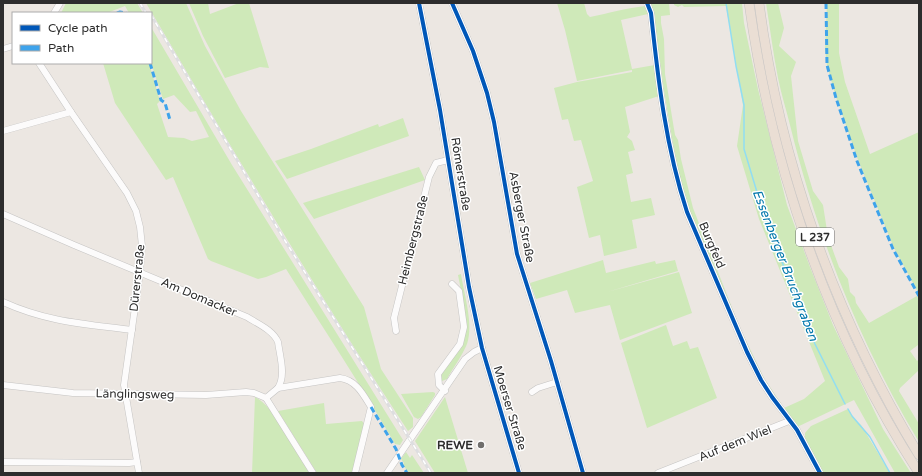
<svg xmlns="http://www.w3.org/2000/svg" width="922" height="476" font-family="'Varela Round',sans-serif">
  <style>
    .green { fill: #cfe9b9 }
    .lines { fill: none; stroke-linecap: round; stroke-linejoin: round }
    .stream { stroke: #91ddf2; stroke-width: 1.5 }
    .minor-casing { stroke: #c5c4c3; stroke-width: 7 }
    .highway-casing { stroke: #c6c4c3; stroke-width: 10 }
    .minor { stroke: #fcfbfb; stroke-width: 6 }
    .highway { stroke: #eaded4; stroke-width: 9 }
    .rail-casing { stroke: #dedee0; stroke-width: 3 }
    .rail { stroke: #fff; stroke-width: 1.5; stroke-dasharray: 4.5; stroke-linecap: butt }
    .quiet { stroke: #3ea3eb; stroke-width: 3; stroke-dasharray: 6 3; stroke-linecap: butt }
    .cycleway-casing { stroke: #fff; stroke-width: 6 }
    .cycleway { stroke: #0057b8; stroke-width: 4 }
    .poi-dot { fill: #706e6c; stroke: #fff; stroke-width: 1.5 }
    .labels { text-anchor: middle; stroke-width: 3; stroke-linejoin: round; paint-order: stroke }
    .shield { fill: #fff; stroke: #6c6c6c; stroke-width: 1 }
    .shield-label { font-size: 11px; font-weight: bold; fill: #2d2d2d }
    .street-label { font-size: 12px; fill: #2d2d2d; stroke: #fff }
    .poi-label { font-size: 12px; font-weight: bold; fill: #2d2d2d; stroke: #fff; text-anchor: end }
    .water-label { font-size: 13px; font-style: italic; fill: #0278ac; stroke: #fff }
  </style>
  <rect width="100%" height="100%" fill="#ece7e2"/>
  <g class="green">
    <path d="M66 3H137L143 13H129L125 6 107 13H61Z"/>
    <path d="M146 3H186L205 46 241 111 364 307 381 369 413 418V427L408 431C316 291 231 147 146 3Z"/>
    <path d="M189 3H208L210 14 239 3H249L269 68 260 67 225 78 203 36Z"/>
    <path d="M557 3H584L587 14 590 17C609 13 627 8 645 6L648 14 621 20 632 69 655 65 659 96 625 107 630 132 627 137 632 141 635 150 628 152 633 173 626 175 631 202 651 198 655 215 632 220 637 248 604 256 600 235 589 238 577 187 593 181 581 140 574 141 568 119 562 120 554 88 577 82 632 72V70L577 81 565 30Z"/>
    <path d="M649 3H672H669L670 15 661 16V23L664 39 665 74 675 135 678 140 681 159 693 208 740 328 764 378 784 408 804 399 825 381 759 219 737 146 743 105 726 6 684 7 682 5 678 7 674 5V3H742L744 23 758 89 787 205 810 267 833 325 883 429 911 473H895L854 400 797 427 773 395 753 361 688 209 679 179 664 91 654 17Z"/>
    <path d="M766 3H778L784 28 779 46 796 62 791 76 798 141 813 191 823 205 828 237 839 267 848 279 850 292 855 297 856 303 869 323 917 296 919 299V346L918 345 910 351 917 361 919 359V370L900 388 899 391 919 424V442C860 344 817 236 790 125 786 109 781 93 778 78 773 53 770 28 766 3Z"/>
    <path d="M827 3H839V53L845 82 870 154 919 132V294L894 248 858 160 836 97 827 66 825 49Z"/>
    <path d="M151 27 232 165 403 440 400 445 395 444C361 385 323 328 286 269L266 277 258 279 211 261 208 259 173 177 166 180 115 103 103 63H149L160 101 157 104 168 137 184 138 192 141 209 137 196 111 190 112 174 95 163 99 151 63Z"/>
    <path d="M403 118 409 136 287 179 275 161 311 149 378 124 379 127Z"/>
    <path d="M419 167 425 180 314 219 303 203Z"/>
    <path d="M603 260 606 273 655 261 656 264 675 260 678 271 607 292 679 272 692 313 620 340 610 305 575 313 567 290 536 299 530 283Z"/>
    <path d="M461 274C464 294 474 325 467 344 462 356 453 368 447 379L442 381 440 380V376L461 345V290L458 275Z"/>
    <path d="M666 325 673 346 687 341 690 349 698 347 717 398 647 428 621 343Z"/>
    <path d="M433 392 435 393V395L421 417 418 419 414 417 401 394Z"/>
    <path d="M255 397C273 405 299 454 311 473H252Z"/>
    <path d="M445 397 468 473H435L415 441Z"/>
    <path d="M324 403 326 424 362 421 365 425 353 473H317L278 411Z"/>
    <path d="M848 409 854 419 861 425 890 473H822L805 438V433L811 426Z"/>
    <path d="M406 452 410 458 412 455 424 473H409L403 465 404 463 401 459Z"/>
  </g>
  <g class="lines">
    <g class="stream">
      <path d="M726 3 736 66 744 105V149L766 222 815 344 845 404"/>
      <path d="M848 409 852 416 870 437 890 473"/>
    </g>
    <defs>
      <g id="minor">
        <path d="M419 3 440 110 469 287 482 348 519 473"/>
        <path d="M452 3 473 51 487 93 494 122 517 254 551 361 583 473"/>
        <path d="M647 3 651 13C658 80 666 148 687 212L747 352 761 380 772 397 797 430 820 473"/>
        <path d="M54 13 60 3"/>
        <path d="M3 49 13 46"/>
        <path d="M39 63 71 112 127 193 136 211 140 227 142 246 140 272 124 385 139 473"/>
        <path d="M3 131 71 112"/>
        <path d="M3 214 74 245 247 317C258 324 273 330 278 342 280 357 286 375 278 388"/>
        <path d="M3 302C47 322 85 324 132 330"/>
        <path d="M396 331 394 318 429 177 436 163 448 160"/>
        <path d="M3 385 73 393 206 395 246 392 254 393 266 398 313 473"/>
        <path d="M445 391 439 385 438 374 460 344 464 327 459 291 452 284"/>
        <path d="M532 392 538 388 557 382"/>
        <path d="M266 398 278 388 340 378C356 380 363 394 371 407L355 473"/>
        <path d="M3 462 129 463 137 462"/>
        <path d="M387 473 465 359 474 352 482 348"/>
        <path d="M658 473 789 421"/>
      </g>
      <g id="highway">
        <path d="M749 3C772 169 828 332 919 473"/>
        <path d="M759 3C780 163 835 317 919 455"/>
      </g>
    </defs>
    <use href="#minor" class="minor-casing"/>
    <use href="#highway" class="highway-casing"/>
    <use href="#minor" class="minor"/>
    <use href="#highway" class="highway"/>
    <defs>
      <g id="rail">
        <path d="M140 3 146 13"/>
        <path d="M151 15 284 239 431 473"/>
      </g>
    </defs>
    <use href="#rail" class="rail-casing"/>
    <use href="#rail" class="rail"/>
    <g class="quiet">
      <path d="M826 3 827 65 836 98 857 161 893 249 919 296"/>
      <path d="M117 13 120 12 126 13"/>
      <path d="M150 63 161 100 165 103 170 120"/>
      <path d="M371 407 396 449 402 465 407 473"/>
    </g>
    <defs>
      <g id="cycleway">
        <path d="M419 3 440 110 469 287 482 348 519 473"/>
        <path d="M452 3 473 51 487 93 494 122 517 254 551 361 583 473"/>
        <path d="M647 3 651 13C658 80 666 148 687 212L747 352 761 380 772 397 797 430 820 473"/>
      </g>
    </defs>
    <use href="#cycleway" class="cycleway-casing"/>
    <use href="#cycleway" class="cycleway"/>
  </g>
  <circle class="poi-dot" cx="481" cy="445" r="4"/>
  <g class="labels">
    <rect class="shield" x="796" y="228" width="38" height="18" rx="3"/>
    <g class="shield-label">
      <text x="815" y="241">L 237</text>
    </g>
    <g class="street-label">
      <text transform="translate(461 174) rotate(81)" y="4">Römerstraße</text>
      <text transform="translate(522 217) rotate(79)" y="4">Asberger Straße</text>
      <text transform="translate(413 240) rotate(-76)" y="4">Heimbergstraße</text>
      <text transform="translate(712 245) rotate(67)" y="4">Burgfeld</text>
      <text transform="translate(137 278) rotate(-84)" y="4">Dürerstraße</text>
      <text transform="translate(199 297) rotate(23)" y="4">Am Domacker</text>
      <text transform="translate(135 394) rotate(1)" y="4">Länglingsweg</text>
      <text transform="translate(510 408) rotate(73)" y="4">Moerser Straße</text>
      <text transform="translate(735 443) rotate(-22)" y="4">Auf dem Wiel</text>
    </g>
    <g class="poi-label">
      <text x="473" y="449">REWE</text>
    </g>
    <g class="water-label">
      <text transform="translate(786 265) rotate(69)" y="5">Essenberger Bruchgraben</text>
    </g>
  </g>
  <rect width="922" height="476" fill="none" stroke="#2d2d2d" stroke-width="8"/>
  <rect x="12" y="12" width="140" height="52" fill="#ffffff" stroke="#ababab"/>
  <rect x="20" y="25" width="20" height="6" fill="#0057b8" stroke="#ababab"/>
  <text x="48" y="32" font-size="12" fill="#2d2d2d">Cycle path</text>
  <rect x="20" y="45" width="20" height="6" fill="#3ea3eb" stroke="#ababab"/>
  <text x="48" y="52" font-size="12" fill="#2d2d2d">Path</text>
</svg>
